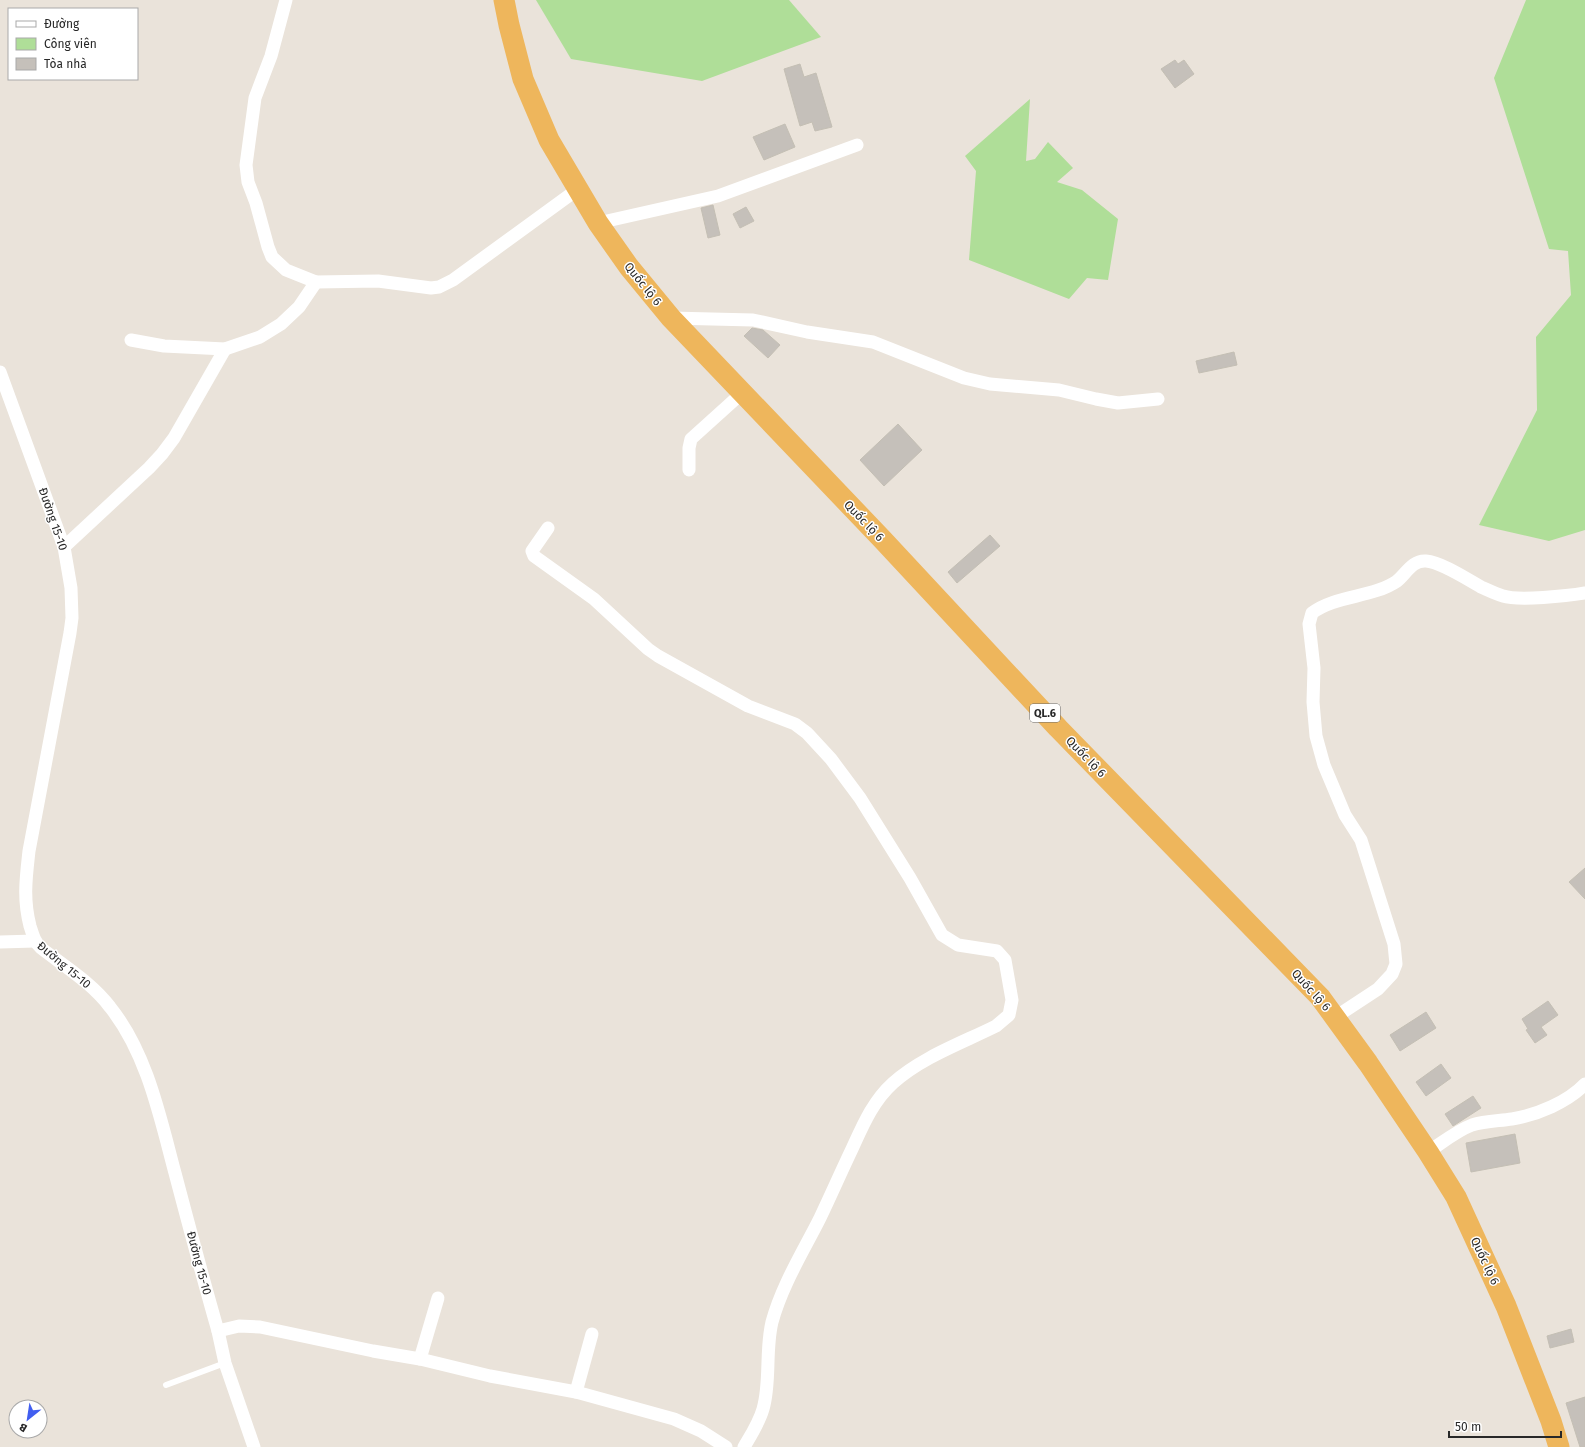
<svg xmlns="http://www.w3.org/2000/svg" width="1585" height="1447" font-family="'Fira Sans',sans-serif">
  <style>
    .green { fill: #afde98 }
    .building { fill: #c5c0ba; stroke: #c4bfb4 }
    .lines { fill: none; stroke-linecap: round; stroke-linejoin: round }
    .service { stroke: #fff; stroke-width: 6 }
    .minor { stroke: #fff; stroke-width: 13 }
    .trunk { stroke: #eeb65c; stroke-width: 21 }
    .labels { text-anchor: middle; stroke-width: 3; stroke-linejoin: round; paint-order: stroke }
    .shield { fill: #fff; stroke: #686868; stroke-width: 1 }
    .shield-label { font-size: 11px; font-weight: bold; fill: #282828 }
    .street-label { font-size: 12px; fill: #282828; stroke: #fff }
  </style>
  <rect width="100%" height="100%" fill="#eae3da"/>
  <g class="green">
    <path d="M536 0H789L821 37 702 81 571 59Z"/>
    <path d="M1526 0H1585V530L1549 541 1479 525 1537 410 1536 337 1571 295 1568 251 1549 249 1494 78Z"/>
    <path d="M1030 99 1026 161 1035 159 1048 142 1073 168 1057 182 1082 190 1118 219 1108 280 1087 278 1069 299 969 260 976 171 965 156Z"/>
  </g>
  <g class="building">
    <path d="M1175 60 1178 64 1184 60 1194 74 1175 88 1161 69Z"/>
    <path d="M800 64 804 77 816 73 832 127 815 131 812 122 800 126 784 69Z"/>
    <path d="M785 124 795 147 764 160 753 137Z"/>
    <path d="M713 205 720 235 708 238 701 208Z"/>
    <path d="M746 207 754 221 740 228 733 214Z"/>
    <path d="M752 328 763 330 780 345 768 358 744 336Z"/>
    <path d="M1234 352 1237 365 1199 373 1196 361Z"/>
    <path d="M898 424 922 450 884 486 860 460Z"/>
    <path d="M990 535 1000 546 957 583 948 572Z"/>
    <path d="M1585 868V899L1569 882Z"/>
    <path d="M1548 1001 1558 1015 1541 1027 1547 1035 1535 1043 1526 1030 1528 1029 1522 1019Z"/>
    <path d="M1426 1012 1436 1028 1400 1051 1390 1035Z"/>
    <path d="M1441 1064 1451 1078 1426 1096 1416 1082Z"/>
    <path d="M1473 1096 1481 1108 1453 1126 1445 1114Z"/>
    <path d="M1515 1134 1520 1163 1471 1172 1466 1143Z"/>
    <path d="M1571 1329 1574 1342 1550 1348 1547 1336Z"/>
    <path d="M1585 1397V1447H1580L1566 1403Z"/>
  </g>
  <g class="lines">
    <path class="service" d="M166 1385 225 1363"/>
    <g class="minor">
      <path d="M286 0 271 56 255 98 246 165 248 182 256 203 268 247 272 257 286 270 316 282 378 281 431 288 439 287 453 280 578 189"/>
      <path d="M598 223 718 196 857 145"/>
      <path d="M671 318 753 320 807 332 873 342 964 378 990 384 1059 390 1096 399 1118 403 1158 399"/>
      <path d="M131 340 164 346 225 349 260 337 281 324 299 307 316 282"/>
      <path d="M0 372 64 547 71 588 72 618 70 633 29 851C26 878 23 899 30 926 33 935 34 941 41 948 64 966 92 983 110 1007 147 1053 160 1117 175 1173 189 1226 203 1279 218 1331L225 1363 254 1447"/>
      <path d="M689 470V448L691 439 742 393"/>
      <path d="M548 528 532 551 534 556 594 599 648 649 658 656 748 706 795 724 807 733 831 759 860 798 910 878 942 935 958 945 997 951 1005 960 1012 1000 1009 1015 996 1026C962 1043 922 1057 893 1083 873 1101 863 1125 852 1149 841 1172 831 1195 820 1218 803 1252 782 1285 772 1322 765 1351 771 1382 763 1409 759 1423 751 1435 744 1447"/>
      <path d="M64 547 149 468 162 454 174 438 225 349"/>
      <path d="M0 942 35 941"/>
      <path d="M1334 1018 1378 989 1392 974 1396 964 1394 944 1361 840 1345 815 1324 765 1316 736 1313 702 1314 668 1309 624 1312 613C1336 595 1372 598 1397 581 1406 574 1412 560 1426 561 1441 562 1467 579 1481 587 1488 590 1496 594 1503 596 1518 601 1568 596 1585 593"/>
      <path d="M1428 1152C1442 1143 1456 1131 1472 1125 1485 1121 1499 1121 1512 1119 1537 1115 1568 1102 1585 1084"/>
      <path d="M218 1331 239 1326 260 1327 373 1351 420 1359 490 1376 576 1392 674 1419 701 1431 726 1447"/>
      <path d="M420 1359 438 1298"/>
      <path d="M576 1392 592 1334"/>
    </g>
    <path class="trunk" d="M504 0 509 25 523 79 549 140 598 223 629 267 671 318 882 539 1058 728 1320 997 1368 1063 1428 1152 1456 1197 1506 1306 1551 1421 1559 1447"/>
  </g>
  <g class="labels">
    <rect class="shield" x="1030" y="704" width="30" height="18" rx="3"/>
    <g class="shield-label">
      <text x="1045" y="717">QL.6</text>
    </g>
    <g class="street-label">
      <text transform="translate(643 284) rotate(51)" y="4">Quốc lộ 6</text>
      <text transform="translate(53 519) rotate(71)" y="4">Đường 15-10</text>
      <text transform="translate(864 521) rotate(46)" y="4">Quốc lộ 6</text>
      <text transform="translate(1086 757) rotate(46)" y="4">Quốc lộ 6</text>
      <text transform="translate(64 965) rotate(40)" y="4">Đường 15-10</text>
      <text transform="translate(1311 990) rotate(48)" y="4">Quốc lộ 6</text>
      <text transform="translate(1485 1261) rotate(65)" y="4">Quốc lộ 6</text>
      <text transform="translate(199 1263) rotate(75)" y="4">Đường 15-10</text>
    </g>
  </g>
  <rect x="8" y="8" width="130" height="72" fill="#ffffff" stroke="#a9a9a9"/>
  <rect x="16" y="21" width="20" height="6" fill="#ffffff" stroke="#a9a9a9"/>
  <text x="44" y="28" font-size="12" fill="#282828">Đường</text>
  <rect x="16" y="38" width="20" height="12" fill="#afde98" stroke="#a9a9a9"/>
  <text x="44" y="48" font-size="12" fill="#282828">Công viên</text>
  <rect x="16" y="58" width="20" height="12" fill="#c5c0ba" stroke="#a9a9a9"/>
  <text x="44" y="68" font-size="12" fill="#282828">Tòa nhà</text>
  <g transform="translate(28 1419) rotate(210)"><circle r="19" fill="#ffffff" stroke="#a9a9a9"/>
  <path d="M0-3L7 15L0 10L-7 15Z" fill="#415ef0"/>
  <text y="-6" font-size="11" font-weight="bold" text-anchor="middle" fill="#282828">B</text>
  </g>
  <path d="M1449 1431v6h112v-6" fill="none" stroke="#282828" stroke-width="2"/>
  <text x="1455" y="1431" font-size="12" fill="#282828" stroke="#ffffff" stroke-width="3" paint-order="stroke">50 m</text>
</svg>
